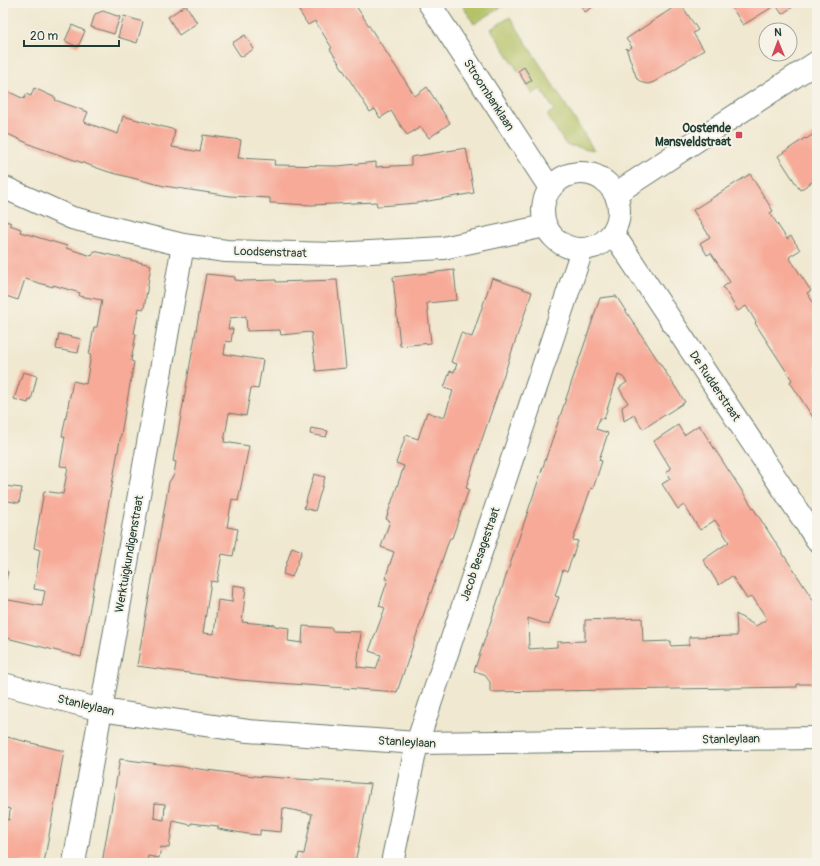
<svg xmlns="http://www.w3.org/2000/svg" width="820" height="866" font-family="Pangolin,sans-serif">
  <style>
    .green { fill: #b1bf61; stroke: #687e4a }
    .building { fill: #f7aa98; fill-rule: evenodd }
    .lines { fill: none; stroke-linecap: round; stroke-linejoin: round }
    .minor-casing { stroke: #68796b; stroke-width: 24 }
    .minor { stroke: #fff; stroke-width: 22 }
    .poi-dot { fill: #d1495b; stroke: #f7f3e8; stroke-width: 1.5 }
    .labels { text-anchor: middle; stroke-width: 4; stroke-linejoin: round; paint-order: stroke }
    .street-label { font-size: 12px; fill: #1f3d34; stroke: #f7f3e8 }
    .poi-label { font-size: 12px; font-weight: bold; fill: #1f3d34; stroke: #f7f3e8; text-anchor: end }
  </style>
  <rect width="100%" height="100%" fill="#f7f3e8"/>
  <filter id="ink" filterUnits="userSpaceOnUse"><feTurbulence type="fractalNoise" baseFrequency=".025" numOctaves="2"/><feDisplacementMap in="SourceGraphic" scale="8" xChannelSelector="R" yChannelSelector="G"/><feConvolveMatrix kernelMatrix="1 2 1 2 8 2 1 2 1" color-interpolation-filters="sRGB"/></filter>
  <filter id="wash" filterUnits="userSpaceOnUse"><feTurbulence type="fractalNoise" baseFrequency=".012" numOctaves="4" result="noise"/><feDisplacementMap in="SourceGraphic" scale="16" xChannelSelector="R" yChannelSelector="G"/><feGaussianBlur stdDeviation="0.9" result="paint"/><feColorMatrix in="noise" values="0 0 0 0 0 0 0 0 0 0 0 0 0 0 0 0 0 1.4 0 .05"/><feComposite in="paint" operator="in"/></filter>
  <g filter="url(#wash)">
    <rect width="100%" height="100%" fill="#f0e8d0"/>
    <g class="green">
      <path d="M461 3H501L503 6 474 24Z"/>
      <path d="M510 17 594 150 566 145 547 115 554 110 541 89 532 94 526 84 532 80 524 67 518 71 491 29Z"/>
    </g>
    <g id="blocks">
      <g class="building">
        <path d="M294 3H354L415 96 427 87 450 123 429 138 421 127 407 135 391 111 380 118 375 109 370 112 330 49 332 48 315 21 308 25Z"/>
        <path d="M579 3H599L585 12Z"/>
        <path d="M680 3 698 30 693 33 704 50 654 82 648 84 643 83 637 79 626 48 628 50 632 47 626 39Z"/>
        <path d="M729 3H799L782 14 776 5 743 25Z"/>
        <path d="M186 5 197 23 179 35 168 17Z"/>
        <path d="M103 11 120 17 114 34 91 27 95 14Z"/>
        <path d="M124 16 143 22 137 43 118 37Z"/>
        <path d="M72 25 85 31 78 47 65 41Z"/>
        <path d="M245 35 254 49 241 57 232 43Z"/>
        <path d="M524 67 532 80 526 84 518 71Z"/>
        <path d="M34 88 56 98 55 100 88 112 84 122 118 134 123 116 175 130 172 147 200 152 203 135 241 140 238 158 275 160 274 165 338 166 376 162V167L411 165V157L466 148 474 193 417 203 380 206H377L376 202 311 205 273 203H270V198L230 196 164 186 109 172 34 146 3 132V89L24 99 26 94 31 96Z"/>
        <path d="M817 132V184L815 180 800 190 778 156 805 138 806 139Z"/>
        <path d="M750 174 773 211 770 213 787 239 791 236 800 250 789 257 811 291 807 293 817 308V424L815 425 814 424 816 422 790 382 792 380 755 323 756 322 746 306 738 311 723 287 730 282 711 253 707 255 700 243 710 237 693 210Z"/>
        <path d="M3 220 11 223 10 225 21 229 20 232 67 246 66 248 92 256 94 251 151 265 144 309 139 308 134 333 136 334 131 361 134 362 81 657 3 637V599L42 606 45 591 34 589 40 550 34 548 44 491 63 494 68 467 60 466 65 437 62 436 73 381 86 384 91 355H89L94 327H97L102 300 79 296 80 293 53 285V287L25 279 18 300 3 295Z"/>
        <path d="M454 270 457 300 427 303 431 343 400 346 393 277Z"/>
        <path d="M206 274 235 277V280L245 281 276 280V282L337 280 346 368 316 371 311 332 281 335 280 330 247 331 246 316 230 318 228 329H233L231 342 226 341 224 354 263 360 258 389 251 388 246 416 229 413 224 442 249 446 238 501 232 499 227 527 238 529 233 556 222 554 217 582 211 581 203 633 214 634 218 600 232 602 233 585 246 587 242 622 275 625V626L289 628 288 641 302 643 303 626 332 628V631L361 632 357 667 376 669 381 655 369 651 385 608 379 606 388 579H385L394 552 381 547 390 521 386 519 404 466 396 463 406 435 418 439 427 412 444 418 453 391 444 388 450 371 454 372 457 364 451 362 461 333 472 337 492 278 532 292 476 457 466 488 469 489 452 538H450L449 540 397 692 239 680 137 666 169 482 174 475 176 462 173 461Z"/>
        <path d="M616 296 685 402 643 429 634 415 624 421 622 407 628 403 619 388 627 382 623 377 618 375 604 419 600 418 596 429 608 433 599 460 602 461 593 489 591 488 573 540 578 541 567 572 563 570 555 596 559 597 549 625 528 618 529 649 557 647V642L585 641V620L642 618 643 642 671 641V646L689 645V637L737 636 736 614 756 626 767 619 752 596 747 599 732 576 719 585 703 560 729 542 715 520 700 530 684 505 678 509 662 484 670 479 666 472 671 469 654 441 678 425 684 435 699 425 817 606V684H797V687L490 692V682L484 674 474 671 600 298Z"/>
        <path d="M59 334 81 339 78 353 56 349Z"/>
        <path d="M23 372 37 376 31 401 29 400 28 403 14 399Z"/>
        <path d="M311 428 328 431 326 437 310 434Z"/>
        <path d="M314 474 325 477 315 511 304 508Z"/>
        <path d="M3 486 22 488 19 503 3 500Z"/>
        <path d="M292 547 302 551 292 577 283 574Z"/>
        <path d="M3 570 8 572 3 591Z"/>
        <path d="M3 736 64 751 44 863H3L4 848 3 847V821L5 822V819L9 820 10 809 3 807Z"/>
        <path d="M120 759 254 776 371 784 355 863H297L299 853 304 854 312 814 283 808 281 832 260 830V835L248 834 218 829V826L191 823V825L173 821 169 848 161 847 159 858 148 856 147 863H102ZM155 803 165 804 164 820 154 818Z"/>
      </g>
    </g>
  </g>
  <g filter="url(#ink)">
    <use href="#blocks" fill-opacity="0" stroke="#68796b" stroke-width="1"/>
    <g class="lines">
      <defs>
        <g id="minor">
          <path d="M429 3 550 188"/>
          <circle cx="581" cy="211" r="38"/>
          <path d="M3 187 72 218 183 245 226 251 334 254 443 248 545 226"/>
          <path d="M615 194 817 62"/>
          <path d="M613 233 817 540"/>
          <path d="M3 684 101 710 248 731 417 743 817 738"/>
          <path d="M74 863 183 245"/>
          <path d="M392 863 417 743 582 250"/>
        </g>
      </defs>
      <use href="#minor" class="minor-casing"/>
      <use href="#minor" class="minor"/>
    </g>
  </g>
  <rect class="poi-dot" x="735" y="131" width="8" height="8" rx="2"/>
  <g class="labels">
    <g class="street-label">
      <text transform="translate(489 95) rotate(57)" y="4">Stroombanklaan</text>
      <text transform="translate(270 252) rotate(2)" y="4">Loodsenstraat</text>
      <text transform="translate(715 386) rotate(56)" y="4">De Rudderstraat</text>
      <text transform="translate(129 554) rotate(-80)" y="4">Werktuigkundigenstraat</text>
      <text transform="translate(480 554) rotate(-71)" y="4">Jacob Besagestraat</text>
      <text transform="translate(86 705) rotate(13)" y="4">Stanleylaan</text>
      <text transform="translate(731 739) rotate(-1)" y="4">Stanleylaan</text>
      <text transform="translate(407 742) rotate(3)" y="4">Stanleylaan</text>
    </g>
    <g class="poi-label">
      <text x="731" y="132">Oostende<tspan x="731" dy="14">Mansveldstraat</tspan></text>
    </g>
  </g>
  <rect width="820" height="866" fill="none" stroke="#f7f3e8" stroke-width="16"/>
  <g transform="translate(778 42) rotate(359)"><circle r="19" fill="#f7f3e8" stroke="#a1aaa0"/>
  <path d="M0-3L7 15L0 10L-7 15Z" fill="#d1495b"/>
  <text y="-6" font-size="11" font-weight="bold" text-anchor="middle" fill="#1f3d34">N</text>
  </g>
  <path d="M24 40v6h95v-6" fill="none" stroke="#1f3d34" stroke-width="2"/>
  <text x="30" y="40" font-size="12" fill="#1f3d34" stroke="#f7f3e8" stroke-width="3" paint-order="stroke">20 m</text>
</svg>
